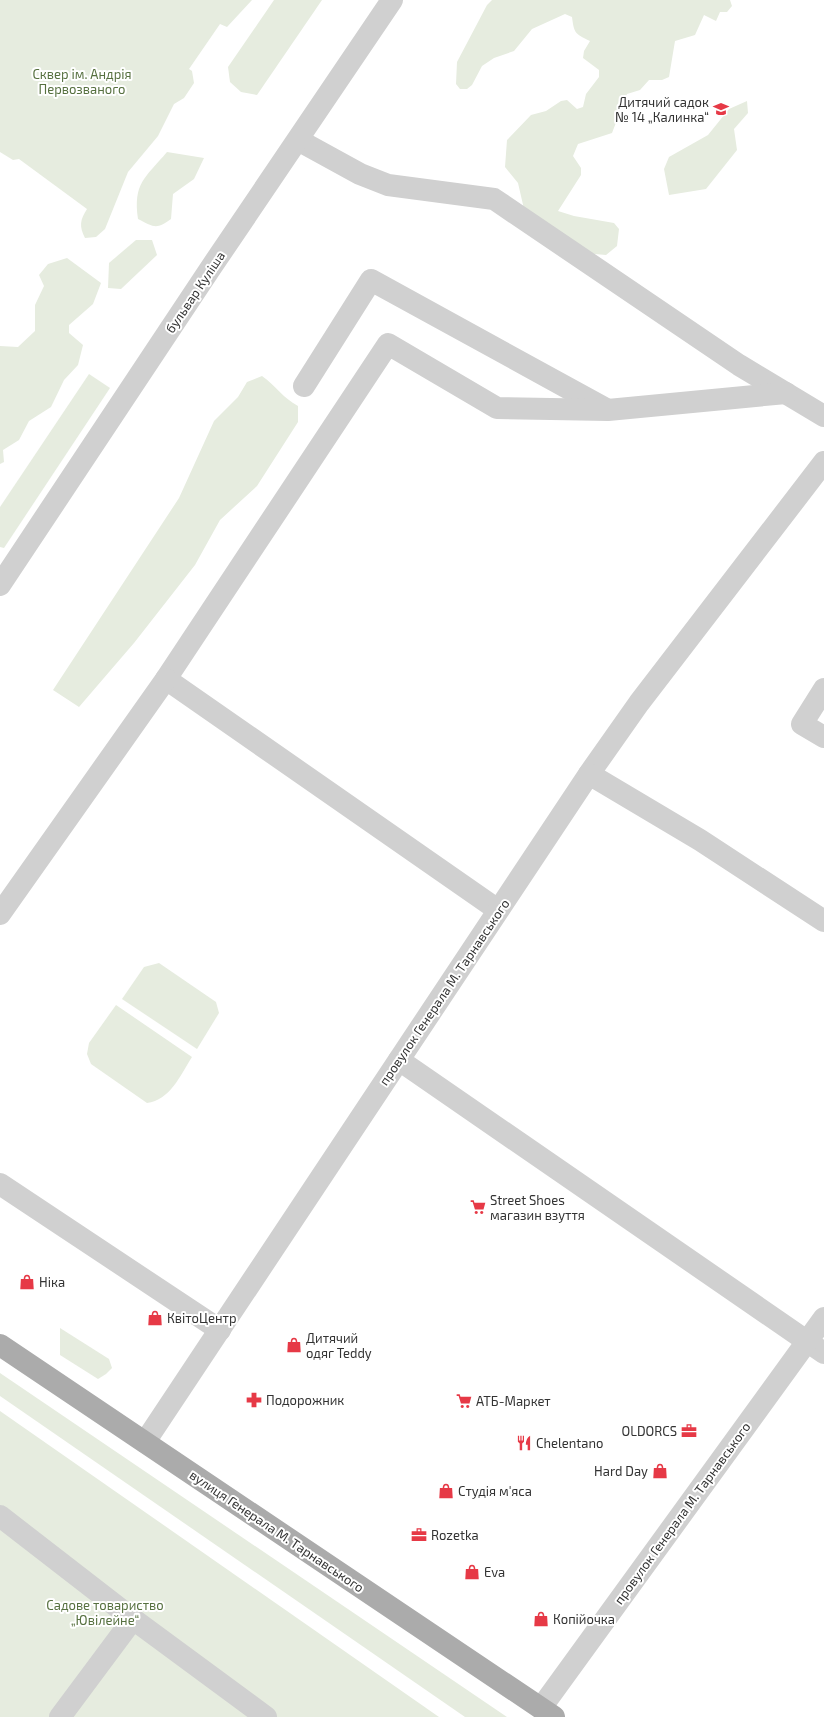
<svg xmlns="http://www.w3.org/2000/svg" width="824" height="1717" font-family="'Exo 2',sans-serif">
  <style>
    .green { fill: #e6ecdf }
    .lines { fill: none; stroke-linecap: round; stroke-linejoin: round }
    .minor { stroke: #d0d0d0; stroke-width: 22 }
    .major { stroke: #ababab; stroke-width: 22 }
    .labels { text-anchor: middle; stroke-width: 4; stroke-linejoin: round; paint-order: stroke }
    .park-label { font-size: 13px; fill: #56703f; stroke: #fff }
    .poi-label { font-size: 13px; fill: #333; stroke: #fff; text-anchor: start }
    .street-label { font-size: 13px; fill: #333; stroke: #fff }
  </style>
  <rect width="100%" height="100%" fill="#fff"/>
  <g class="green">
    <path d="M0 0H252L227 27 220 24 189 69 192 71 194 83 184 98 174 104 158 136 128 172 105 229 96 237 85 238C79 226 80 220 87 209L19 159 13 160 0 152Z"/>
    <path d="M274 0H322L257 95 241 92 230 82 228 67Z"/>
    <path d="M492 0H730L732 6 727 12H720L716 21 704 15 695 35 675 41 669 77 662 80H649L640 90 627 94 612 133 578 144 573 156 581 168V175L558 211 574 216 614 223 619 229 617 246 606 255 572 252 524 209 518 183 505 167 507 140 531 115 546 111 561 101 567 100 577 109 583 107 586 94 599 77V70L583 58 584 51 590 41C575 34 574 33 572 17L565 14 532 29 514 51 494 58 482 66 472 85 467 89H460L456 84 457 62 487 5Z"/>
    <path d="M747 101 748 113 734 129 737 150 706 189 669 195 664 169 669 157 708 135 729 109Z"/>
    <path d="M167 152 204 158 194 179 173 194 171 219C156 230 154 227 138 219 133 183 145 178 167 152Z"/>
    <path d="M136 240H152L157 255 121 289 108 288 109 263Z"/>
    <path d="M67 258 101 283 93 304 69 325V333L83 345 78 365 64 380 51 407 29 421 19 440 3 450 4 462 0 464V346L18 347 35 331V305L44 286 39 275 48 264Z"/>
    <path d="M89 374 110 388 4 548 0 547V507Z"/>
    <path d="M262 376C276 386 283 398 298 406V422L257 486 220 520 195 565 134 643 79 707 53 690 179 498 214 421 238 397 247 382Z"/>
    <path d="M159 963 216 1002 219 1013 197 1049 122 999 144 967Z"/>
    <path d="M116 1005 192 1057C180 1076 170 1100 147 1103L91 1064 87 1054 89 1043Z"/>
    <path d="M60 1328 109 1359 112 1368 106 1374 98 1379 60 1355Z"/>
    <path d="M0 1373 507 1717H465L0 1396Z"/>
    <path d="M0 1411 439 1717H0Z"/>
  </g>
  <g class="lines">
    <g class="minor">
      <path d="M298 140 360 174 388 185 494 199 739 365 824 416"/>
      <path d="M304 386 371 280 606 409"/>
      <path d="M0 585 210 269 392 0"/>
      <path d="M824 689 802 724 824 737"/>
      <path d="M589 774 639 703 824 462"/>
      <path d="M498 910 166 679 388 344 497 408 608 410 786 393"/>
      <path d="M0 914 166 679"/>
      <path d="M399 1060 824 1353"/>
      <path d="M0 1184 220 1330"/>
      <path d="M145 1442 589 774 700 840 824 921"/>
      <path d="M0 1516 133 1619"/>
      <path d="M541 1708 824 1318"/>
      <path d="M60 1717 133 1619 266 1717"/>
    </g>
    <path class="major" d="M0 1345 554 1717"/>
  </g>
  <defs>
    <symbol id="school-bare" viewBox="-9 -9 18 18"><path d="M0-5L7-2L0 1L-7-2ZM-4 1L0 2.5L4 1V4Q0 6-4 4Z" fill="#e63946" stroke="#fff" stroke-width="2.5" paint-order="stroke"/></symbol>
    <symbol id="supermarket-bare" viewBox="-9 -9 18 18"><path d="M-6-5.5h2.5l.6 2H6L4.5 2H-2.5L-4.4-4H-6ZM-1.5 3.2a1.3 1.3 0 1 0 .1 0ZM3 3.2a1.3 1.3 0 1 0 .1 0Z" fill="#e63946" stroke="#fff" stroke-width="2.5" paint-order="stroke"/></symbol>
    <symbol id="shop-bare" viewBox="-9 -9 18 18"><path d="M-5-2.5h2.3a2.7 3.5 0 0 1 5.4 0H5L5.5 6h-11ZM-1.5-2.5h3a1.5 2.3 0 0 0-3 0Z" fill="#e63946" stroke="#fff" stroke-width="2.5" paint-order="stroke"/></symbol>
    <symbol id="pharmacy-bare" viewBox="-9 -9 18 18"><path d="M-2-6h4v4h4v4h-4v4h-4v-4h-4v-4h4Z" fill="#e63946" stroke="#fff" stroke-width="2.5" paint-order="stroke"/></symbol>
    <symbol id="office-bare" viewBox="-9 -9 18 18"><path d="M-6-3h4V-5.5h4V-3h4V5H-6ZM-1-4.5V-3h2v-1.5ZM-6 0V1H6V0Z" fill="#e63946" stroke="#fff" stroke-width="2.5" paint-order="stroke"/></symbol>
    <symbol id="restaurant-bare" viewBox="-9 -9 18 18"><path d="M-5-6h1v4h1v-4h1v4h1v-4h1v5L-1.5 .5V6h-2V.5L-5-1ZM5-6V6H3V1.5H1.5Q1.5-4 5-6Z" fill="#e63946" stroke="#fff" stroke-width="2.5" paint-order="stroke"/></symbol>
  </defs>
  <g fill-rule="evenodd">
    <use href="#school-bare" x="710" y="98" width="22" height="22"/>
    <use href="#supermarket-bare" x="467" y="1196" width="22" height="22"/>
    <use href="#shop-bare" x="16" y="1271" width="22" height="22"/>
    <use href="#shop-bare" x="144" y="1307" width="22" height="22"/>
    <use href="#shop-bare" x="283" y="1334" width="22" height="22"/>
    <use href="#pharmacy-bare" x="243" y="1389" width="22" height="22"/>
    <use href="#supermarket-bare" x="453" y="1390" width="22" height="22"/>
    <use href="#office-bare" x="678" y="1420" width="22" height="22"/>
    <use href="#restaurant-bare" x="513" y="1432" width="22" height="22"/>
    <use href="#shop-bare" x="649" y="1460" width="22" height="22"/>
    <use href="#shop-bare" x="435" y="1480" width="22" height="22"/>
    <use href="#office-bare" x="408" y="1524" width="22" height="22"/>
    <use href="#shop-bare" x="461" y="1561" width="22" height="22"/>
    <use href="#shop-bare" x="530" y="1608" width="22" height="22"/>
  </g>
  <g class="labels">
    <g class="park-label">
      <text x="82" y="79">Сквер ім. Андрія<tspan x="82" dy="15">Первозваного</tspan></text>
      <text x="105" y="1610">Садове товариство<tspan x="105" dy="15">„Ювілейне“</tspan></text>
    </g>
    <g class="poi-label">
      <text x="709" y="107" text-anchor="end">Дитячий садок<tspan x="709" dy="15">№ 14 „Калинка“</tspan></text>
      <text x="490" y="1205">Street Shoes<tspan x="490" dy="15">магазин взуття</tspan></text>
      <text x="39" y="1287">Ніка</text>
      <text x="167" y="1323">КвітоЦентр</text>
      <text x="306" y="1343">Дитячий<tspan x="306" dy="15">одяг Teddy</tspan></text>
      <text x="266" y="1405">Подорожник</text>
      <text x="476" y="1406">АТБ-Маркет</text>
      <text x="677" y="1436" text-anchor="end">OLDORCS</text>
      <text x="536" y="1448">Chelentano</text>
      <text x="648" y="1476" text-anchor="end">Hard Day</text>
      <text x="458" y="1496">Студія м'яса</text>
      <text x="431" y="1540">Rozetka</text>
      <text x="484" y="1577">Eva</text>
      <text x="553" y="1624">Копійочка</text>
    </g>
    <g class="street-label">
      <text transform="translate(195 292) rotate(-56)" y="5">бульвар Куліша</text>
      <text transform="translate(444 992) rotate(-56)" y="5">провулок Генерала М. Тарнавського</text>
      <text transform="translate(682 1513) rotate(-54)" y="5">провулок Генерала М. Тарнавського</text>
      <text transform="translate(277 1531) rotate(34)" y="5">вулиця Генерала М. Тарнавського</text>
    </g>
  </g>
</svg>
